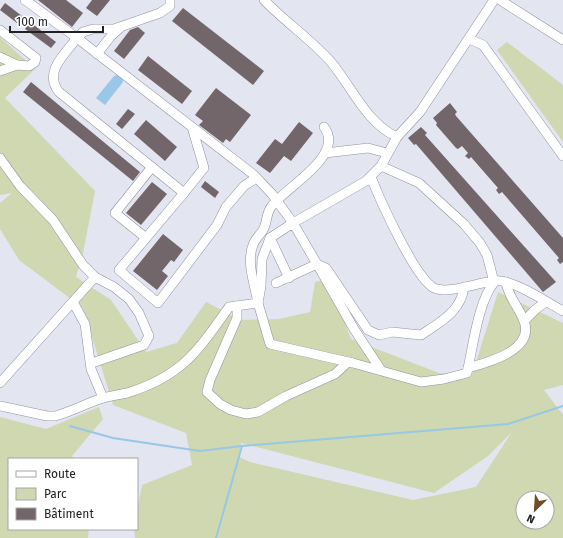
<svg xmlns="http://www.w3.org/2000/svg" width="563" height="538" font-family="'Fira Sans',sans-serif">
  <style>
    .green { fill: #cfd8b0; fill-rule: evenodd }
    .water { fill: #98c7e7 }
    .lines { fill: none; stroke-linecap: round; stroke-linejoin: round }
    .stream { stroke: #98c7e7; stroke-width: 2 }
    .building { fill: #72666b }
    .minor-casing { stroke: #91929d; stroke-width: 10 }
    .minor { stroke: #fff; stroke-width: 9 }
  </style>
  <rect width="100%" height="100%" fill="#e3e5f1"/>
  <g class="green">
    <path d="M0 37 35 69 5 98 95 191 83 253 76 277 111 300 146 352 177 343 206 302 241 320 279 319 310 312 315 282 329 279 351 339 439 373 472 375 498 292 563 323V385L544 390 563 415V538H135L134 529H137V512L142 485 192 465 186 433 113 405 83 308 19 260 0 229V203L12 193 0 195ZM512 432 476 487 413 500 250 462 239 457 241 443 434 493 488 456ZM523 498H547V522H523Z"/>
    <path d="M507 42 563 85V142L497 50Z"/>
    <path d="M99 407 103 419 72 456 74 459H9V529H89L88 538H0V417L46 429Z"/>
  </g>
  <path class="water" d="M118 75 123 80V82L105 105 96 98 114 76Z"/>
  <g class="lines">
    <g class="stream">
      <path d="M70 426 113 438 200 451 242 446"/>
      <path d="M216 538 242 446 508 424 563 406"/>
    </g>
  </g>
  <g class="building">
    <path d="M38 0H66L83 13 72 27Z"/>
    <path d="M92 0H110L97 16 86 8Z"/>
    <path d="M5 3 22 16 17 23 0 10Z"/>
    <path d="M183 8 264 71 253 85 172 21Z"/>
    <path d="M30 22 56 42 51 48 25 29Z"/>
    <path d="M138 27 145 33 124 59 114 51 130 30Z"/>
    <path d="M148 56 192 91 182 104 138 70Z"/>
    <path d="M31 82 140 172 133 181 23 92Z"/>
    <path d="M216 88 251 115 230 142 226 139 223 143 199 125 203 121 195 115Z"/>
    <path d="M450 103 457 112 455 114 456 116 563 238V262L560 264 557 260 559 258 502 192 499 194 496 190 498 188 471 157 469 159 465 156 468 153 462 146 458 149 456 148 436 125 437 123 433 118Z"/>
    <path d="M128 109 135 114 122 129 116 124Z"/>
    <path d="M146 120 177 147 165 161 134 134Z"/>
    <path d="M299 122 313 133 291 161 284 156 270 173 256 163 275 139 282 144Z"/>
    <path d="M421 127 427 133 425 135 556 282 543 292 416 144 414 145 408 138Z"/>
    <path d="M205 181 219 192 215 198 201 187Z"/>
    <path d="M152 182 167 194 141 225 126 213Z"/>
    <path d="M163 234 183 250 174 262 171 260 162 271 168 276 157 290 133 271Z"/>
  </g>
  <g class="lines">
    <defs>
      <g id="minor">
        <path d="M25 0 77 38 83 32 93 29H114L160 13 170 6V0"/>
        <path d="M264 0C284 21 313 41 331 62 352 87 366 123 397 137L420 112 494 0"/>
        <path d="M500 0 563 40"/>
        <path d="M0 30 36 58 35 62 29 66 17 65 0 71"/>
        <path d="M469 39 483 45 563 156"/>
        <path d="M97 54 111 36 120 28"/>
        <path d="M0 57 17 65"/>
        <path d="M192 127 204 168 184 193 59 92C43 72 65 54 77 38L254 175 272 194 293 223 366 181 381 166 397 137"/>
        <path d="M325 153 368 148 387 153"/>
        <path d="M0 158 20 186 53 220 83 265 95 277 114 287 129 299 139 313 149 336 144 345 92 363"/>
        <path d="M371 177C380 200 415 278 434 288 447 294 474 284 488 282H494L487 255 480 243 464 224 419 183 381 166"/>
        <path d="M184 193 119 270 158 303 217 225 226 207 244 186 256 178"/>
        <path d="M146 238 115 213 152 167"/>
        <path d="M270 238 289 278"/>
        <path d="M317 264 326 268 368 330 379 335 392 332 421 335C440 322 461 312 464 287"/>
        <path d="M317 264 354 329 381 370"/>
        <path d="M276 283 317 264 293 223 270 238 262 259 261 286 258 303 270 344 353 363 421 382 444 379 467 373C473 347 478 301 495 281 511 278 548 303 563 311"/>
        <path d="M73 302 85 324 91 369 103 398"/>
        <path d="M237 306V318L210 380 207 392 220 404 231 410 246 414 258 412 286 396 335 374 348 362"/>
        <path d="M524 321 536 309 546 302"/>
        <path d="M468 368C489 362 535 350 524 321 519 307 508 297 506 282"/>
        <path d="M0 383 95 277"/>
        <path d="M0 406 47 416H55C70 412 85 404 100 399 109 396 118 395 127 393 182 376 198 351 229 307L258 303C255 286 246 262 253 245 255 239 259 236 263 230 267 224 266 214 271 207 284 188 346 156 324 127"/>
      </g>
    </defs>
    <use href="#minor" class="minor-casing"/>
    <use href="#minor" class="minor"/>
  </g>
  <rect x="8" y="458" width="130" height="72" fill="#ffffff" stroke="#a6a6a8"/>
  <rect x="16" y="471" width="20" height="6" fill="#ffffff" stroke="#a6a6a8"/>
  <text x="44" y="478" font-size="12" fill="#202125">Route</text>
  <rect x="16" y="488" width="20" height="12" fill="#cfd8b0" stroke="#a6a6a8"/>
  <text x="44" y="498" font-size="12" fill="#202125">Parc</text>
  <rect x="16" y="508" width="20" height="12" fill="#72666b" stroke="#a6a6a8"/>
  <text x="44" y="518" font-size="12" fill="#202125">Bâtiment</text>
  <g transform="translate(535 510) rotate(205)"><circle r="19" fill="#ffffff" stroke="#a6a6a8"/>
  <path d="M0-3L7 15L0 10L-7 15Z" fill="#724b29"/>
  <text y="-6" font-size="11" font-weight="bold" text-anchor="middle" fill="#202125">N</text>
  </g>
  <path d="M10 26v6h93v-6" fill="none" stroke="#202125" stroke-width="2"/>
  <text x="16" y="26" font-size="12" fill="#202125" stroke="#ffffff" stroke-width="3" paint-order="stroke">100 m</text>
</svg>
